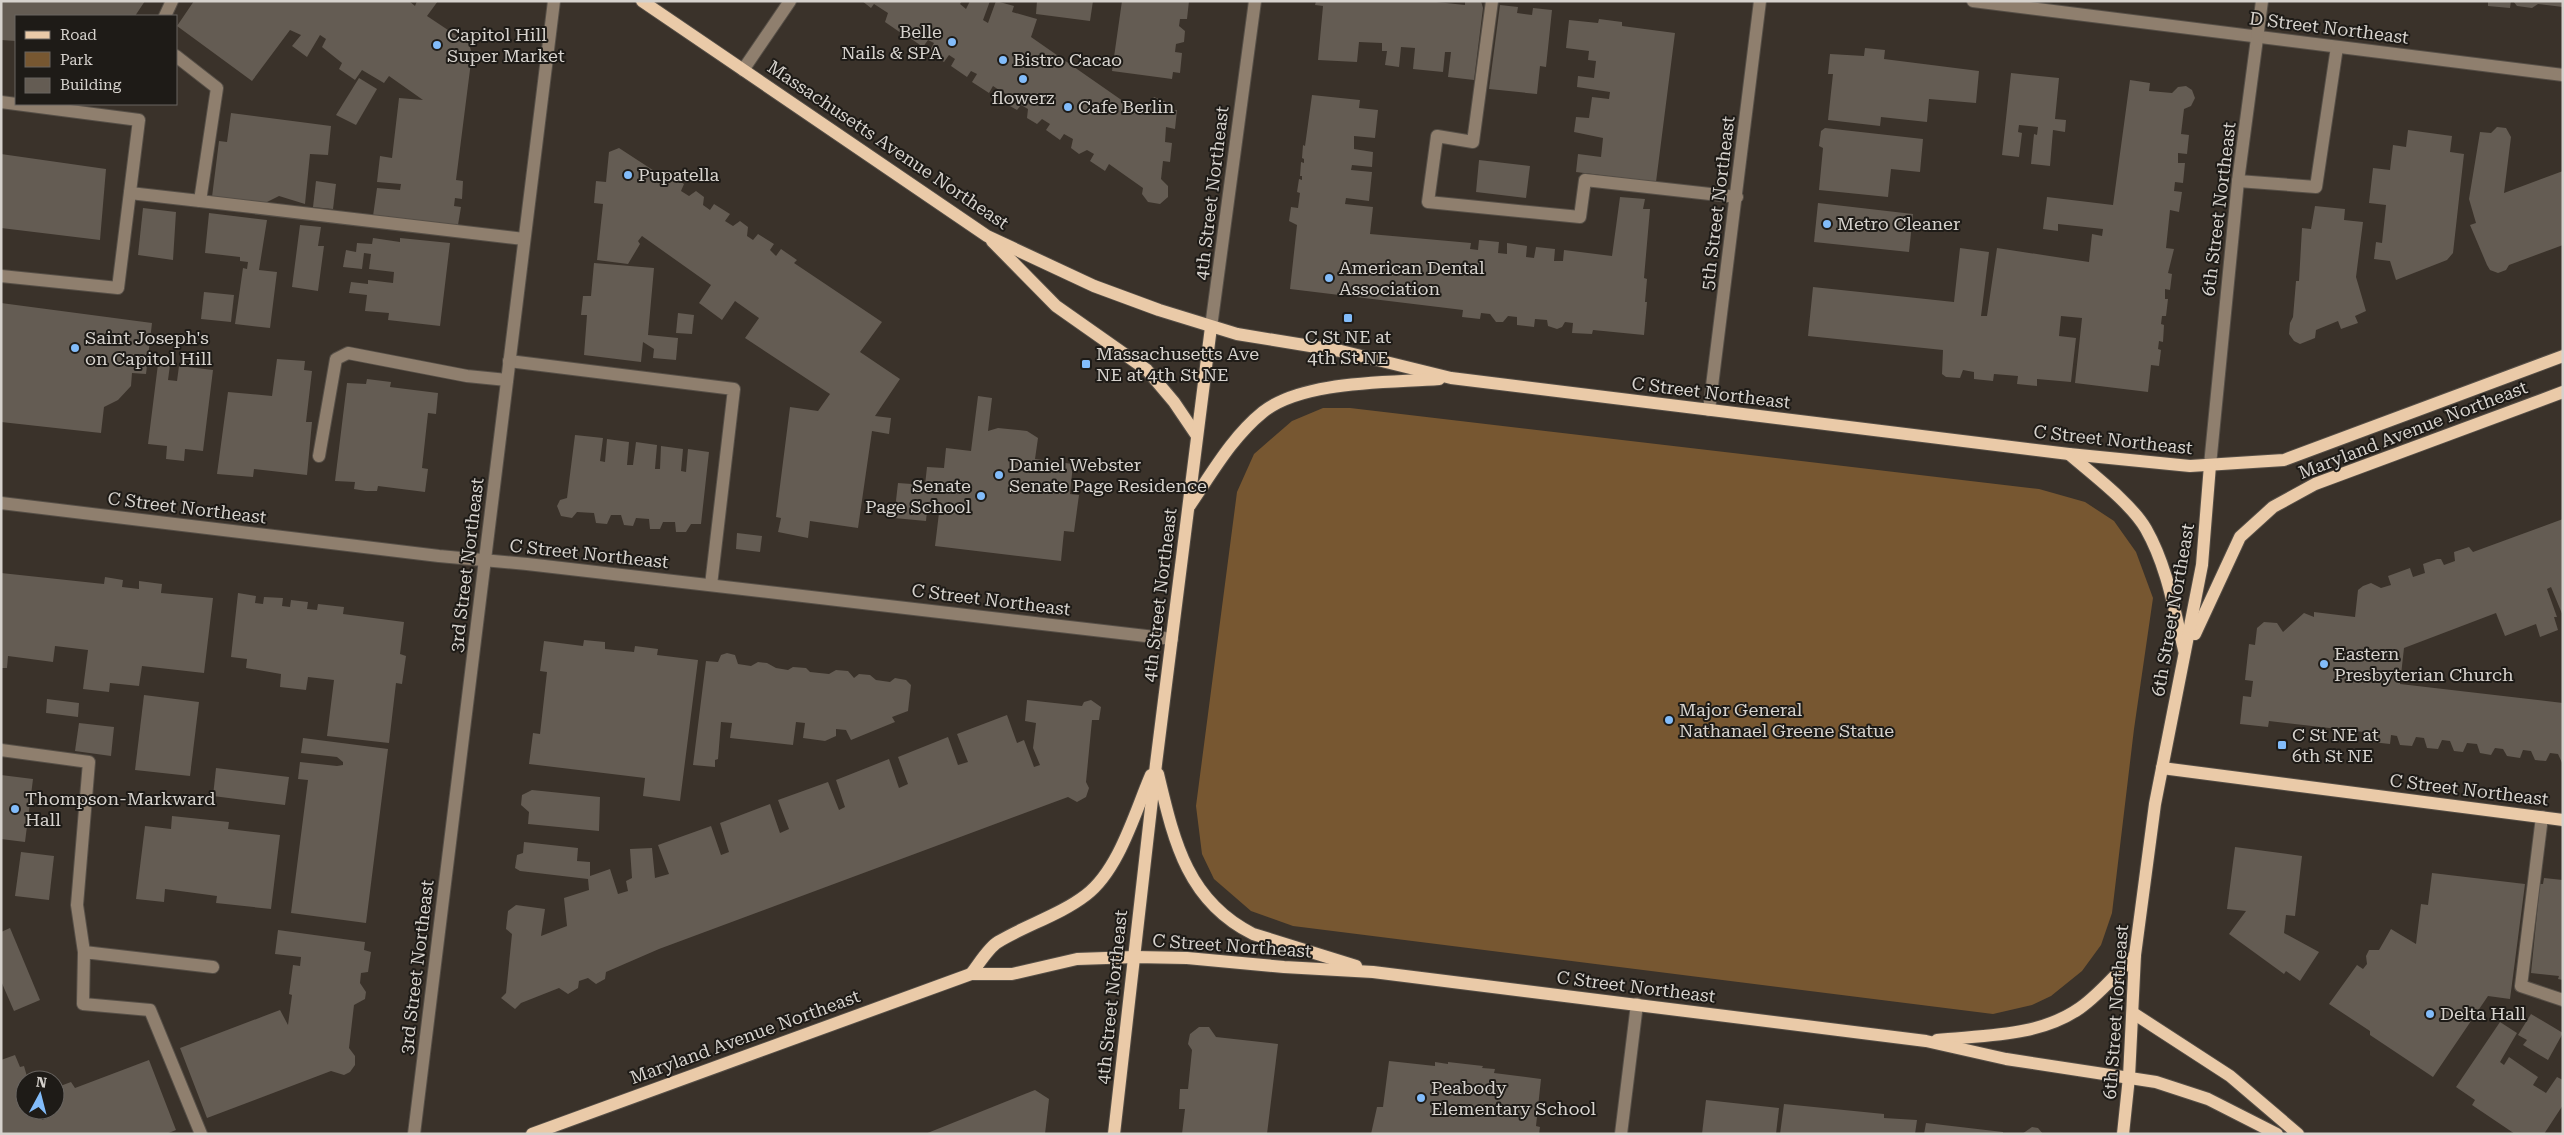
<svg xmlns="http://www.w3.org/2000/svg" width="2564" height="1135" font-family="'Roboto Serif',serif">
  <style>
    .green { fill: #775731 }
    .building { fill: #645c53 }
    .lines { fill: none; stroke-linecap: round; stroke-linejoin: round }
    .minor-casing { stroke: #564f47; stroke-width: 14 }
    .major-casing { stroke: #564f47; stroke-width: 14 }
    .minor { stroke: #8f7f6e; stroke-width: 12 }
    .major { stroke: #eacaa8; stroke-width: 12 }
    .poi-dot { fill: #82bcfa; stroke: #1e1b17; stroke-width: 2 }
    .labels { text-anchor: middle; stroke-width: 4; stroke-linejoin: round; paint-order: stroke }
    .street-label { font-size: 18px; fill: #d6d2cd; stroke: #1e1b17 }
    .poi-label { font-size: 18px; fill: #d6d2cd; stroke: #1e1b17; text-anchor: start }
  </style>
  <rect width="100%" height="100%" fill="#3a322a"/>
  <path class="green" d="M1323 408H1350L2039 489 2085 502 2114 521 2136 552 2153 598 2134 729 2112 913 2101 945 2082 971 2051 996 2032 1005 1993 1014 1293 926 1251 911 1214 879 1202 854 1196 806 1237 492 1254 454 1292 421Z"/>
  <g class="building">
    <path d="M1 1H145L135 16H16V41L1 40Z"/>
    <path d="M194 1H409L415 6 417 1H438L427 16 469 44 472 54 456 180 463 181 462 199 455 198 454 206 461 207 458 225 373 216 377 188 400 190 401 184 377 182 380 156 392 158 399 98 423 100 389 76 384 83 362 70 355 80 339 69 342 63 322 47 326 39 320 35 307 57 292 46 301 35 290 30 252 81 177 26Z"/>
    <path d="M862 1H962L960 4 966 9 970 1H990L983 20 988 23 996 1 1014 6 1012 12 1037 19 1031 37 1143 115 1154 97 1171 104 1170 110H1177L1175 129 1166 127 1165 142 1172 143 1170 162 1163 161 1161 179 1168 186V197L1160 204 1148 202 1142 194 1143 188 1109 164 1105 171 1090 161 1094 154 1087 150 1079 154 1071 148 1073 139 1064 134 1060 140 1046 130 1050 124 1042 119 1037 124 1027 118 1028 109 1021 105 1017 110 1001 101 1006 94 1000 89 999 90 993 86 989 93 972 82 977 74 971 71 967 77 951 66 955 59 949 55 944 62 929 52 934 43 928 40 923 47 907 36 911 29 906 25 901 33 885 22 888 13 874 4 871 8Z"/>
    <path d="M1037 1H1093L1090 21 1036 14Z"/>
    <path d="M1122 1H1189L1187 19H1180L1179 26 1185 31 1184 42 1176 44 1175 52 1182 53 1180 73 1173 72 1172 79 1112 71Z"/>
    <path d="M1316 1H1427L1465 5V1H1481L1483 8 1474 80 1448 77 1451 52H1445L1443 72 1413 69 1415 48 1401 47 1399 67 1385 65 1387 51H1382V43L1359 42 1357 62 1318 60 1323 6 1315 5Z"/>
    <path d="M2488 1H2511L2510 8 2488 6Z"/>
    <path d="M2513 1H2563V7L2538 4 2532 8 2517 6Z"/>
    <path d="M1500 5 1518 7 1517 13 1532 15 1533 8 1552 10 1546 67 1540 66 1537 94 1489 89Z"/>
    <path d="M1599 19 1622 22V26L1675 33 1656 182 1576 172 1578 154 1601 157 1603 138 1574 132 1576 117 1589 118 1592 97 1609 99 1610 92 1577 87 1578 76 1594 78 1596 61 1588 60 1589 51 1566 48 1569 20 1598 23Z"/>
    <path d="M1865 48 1885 50 1884 59 1979 71 1976 103 1929 99 1927 122 1881 117 1880 126 1828 120 1833 74H1828L1830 54 1864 56Z"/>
    <path d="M2011 73 2059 78 2055 119 2066 120 2065 132 2053 130 2050 166 2031 164 2034 134 2037 135 2038 127 2019 125 2018 132 2022 133 2019 157 2002 155Z"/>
    <path d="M359 78 377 89 356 125 336 115Z"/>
    <path d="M2130 80 2150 83 2149 91 2172 93 2178 87 2186 86 2192 90 2195 98 2191 106 2184 109 2181 134 2189 135 2187 154 2178 153V163H2185L2183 183 2175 182 2174 191 2182 192 2179 212 2170 210 2166 248 2174 249 2168 273 2172 274 2170 290 2165 289V299H2168L2166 316H2162L2161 324 2164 325 2163 342 2159 341 2158 349 2161 350 2159 366 2151 365 2148 392 2075 383 2082 318 2061 316 2059 336 2076 338 2071 382 2037 379V386L2017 384 2018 376 1994 374 1993 381 1974 379V372L1963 370 1960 378 1946 377 1942 374 1943 350 1808 336 1813 287 1954 302 1960 248 1989 252 1981 316H1987L1997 248 2089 262 2092 234 2102 236 2103 229 2058 224V231L2043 229 2047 197 2113 205Z"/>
    <path d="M1312 95 1360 100 1359 108 1378 110 1375 138 1354 136V149L1373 152 1372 167 1352 165 1351 170 1372 172 1369 201 1346 198 1345 204 1373 207 1370 234 1471 243 1470 249 1478 250 1479 240 1499 242 1498 253 1507 254V243L1527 246 1526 257 1534 258 1536 247 1555 249 1554 261H1563L1564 250 1612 256 1620 197 1645 199 1643 209H1650L1644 278 1647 279 1645 302H1647L1644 335 1593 330 1592 334 1572 333 1573 323 1565 322 1562 327 1557 329 1548 326 1547 320 1535 319 1534 327 1517 325V317L1508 316 1503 322H1496L1490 314 1481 313 1480 319 1462 317 1463 310 1290 289 1297 225 1289 221 1291 207 1298 208 1300 193 1297 192 1299 179 1302 180V176H1300L1301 162 1304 163V159L1302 158 1303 145 1305 146Z"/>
    <path d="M231 113 331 126 328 155 310 154 305 204 279 196 263 204 212 197 219 141 227 142Z"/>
    <path d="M2497 127 2506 128 2511 137 2504 193 2563 171V245L2509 265 2506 270 2498 273 2490 270 2487 265 2470 225 2476 223 2469 199 2480 132 2491 133Z"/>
    <path d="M1825 128 1923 139 1920 172 1891 169 1888 197 1819 190 1823 148 1819 146 1821 131Z"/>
    <path d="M2408 130 2452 136 2450 152 2464 154 2453 253 2447 260 2396 280 2390 261 2374 259 2376 242 2382 243 2386 205 2369 203 2373 168 2390 170 2393 145 2406 147Z"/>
    <path d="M619 148 665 178 669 173 684 184 681 191 689 196 696 191 704 197 703 205 710 210 714 204 730 214 725 221 733 226 740 221 748 227 747 236 753 240 758 234 774 244 770 250 776 256 781 249 797 260 794 263 882 322 860 352 900 379 875 416 891 418 889 434 872 431 858 528 810 521 808 538 778 532 781 518 776 517 790 407 818 411 830 394 745 338 759 318 735 301 722 320 699 303 711 285 642 236 638 241 640 244 628 264 597 260 603 204 594 203 596 181 606 182 609 152Z"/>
    <path d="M1 154 106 169 100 240 1 228Z"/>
    <path d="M1479 160 1530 166 1526 198 1476 192Z"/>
    <path d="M316 181 336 184 333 209 313 207Z"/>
    <path d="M1818 203 1913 214 1909 252 1814 242Z"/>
    <path d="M2315 206 2345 209 2344 220 2363 222 2356 277 2366 311 2355 316 2358 323 2341 329 2338 321 2316 330 2315 338 2300 344 2294 341 2289 334 2290 323 2293 317 2296 281H2299L2302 228 2311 229Z"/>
    <path d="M143 208 176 212 173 260 138 255Z"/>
    <path d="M209 213 267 220 259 270 277 272 270 328 235 324 243 268 247 269 248 262 240 261V257L205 253Z"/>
    <path d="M300 225 321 227 318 246H324L318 291 292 287Z"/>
    <path d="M373 238 400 242V238L450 243 440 326 388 320 389 313 365 311 367 295 349 293 351 282 368 284V280L393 283 394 272 369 269 371 254 364 253 362 269 343 267 346 250 356 252 357 243 372 244Z"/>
    <path d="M594 263 654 268 648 335 678 338 676 360 653 358 654 349 643 342 641 362 584 355 587 315H581L583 296H591Z"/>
    <path d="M204 292 234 295 231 322 201 319Z"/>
    <path d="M1 303 152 323 146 374 132 373 131 386 118 400 104 407 101 433 1 422Z"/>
    <path d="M678 313 694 315 692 334 676 333Z"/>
    <path d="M277 359 305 361 304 370 312 371 306 422H312L307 475 254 469 253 477 217 474 228 392 272 396Z"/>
    <path d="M158 364 170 365 168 380 177 381 179 366 213 370 203 451 185 449 184 461 166 459 167 446 148 444Z"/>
    <path d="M367 379 391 382 390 387 438 393 436 414 428 413 422 468 428 469 425 492 378 486 377 491H366L354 489 355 482 335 481 347 383 366 384Z"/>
    <path d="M978 396 992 398 988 431 998 428 1027 431 1038 438 1035 459 1073 464 1070 494 1079 495 1074 532 1064 531 1061 561 935 546 939 513 927 511 926 521 894 518 898 483 925 485 927 467 944 468 946 448 971 451Z"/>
    <path d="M575 435 603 438 600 461 605 462 607 439 629 442 627 465H633L636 442 657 445 655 469H660L661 446 683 449 681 471 686 472 688 449 709 452 701 524H691L686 532H676L675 522H663L660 529H650L649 519 636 518 633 526 624 525 621 515H611L607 524 596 523 594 513 577 512 572 518 561 516 557 506 560 500 567 498Z"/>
    <path d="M2563 519V616L2551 587 2547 589 2557 617H2554L2558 630 2540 637 2536 624 2505 636 2496 613 2404 648 2400 684 2563 703V765L2558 754 2550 753 2546 761 2535 760 2531 751 2523 750 2520 758 2507 756 2503 749 2495 748 2491 755 2480 753 2477 744 2467 743 2463 752 2454 751 2450 741 2442 740 2438 749 2427 748 2424 738 2416 737 2412 746 2400 745 2397 736 2391 735 2390 744 2363 741 2364 732 2269 721 2268 727 2240 724 2243 696 2251 697 2253 681 2245 680 2249 644 2255 645 2257 628 2264 622 2277 623 2283 632 2304 613 2314 617V612L2355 617 2358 590 2363 586 2371 583 2381 588 2391 585 2388 576 2410 568 2413 577 2425 573 2423 564 2437 559H2441L2444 565 2455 561 2454 552 2469 547 2473 552Z"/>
    <path d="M737 533 762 536 760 552 736 549Z"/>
    <path d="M1 573 104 584 105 577 123 580 122 587 139 589V581L162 584 161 593 213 598 204 673 142 666 139 686 110 683 109 692 83 689 88 650 55 646 53 662 8 656 7 668H1Z"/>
    <path d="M238 593 256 596 255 603 263 604 264 597 283 598 282 606 290 607 291 600 308 602 307 609 317 610 318 604 344 607 343 614 404 622 400 654 406 656 402 684 396 683 389 743 327 736 334 680 308 677 306 690 280 687 281 674 246 668 247 659 231 657Z"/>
    <path d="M584 640 605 642V649L634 652 635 646 658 649 657 655 698 660 680 801 643 796 645 778 529 764 533 733 540 734 547 672 540 671 544 641 583 646Z"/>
    <path d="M727 653 735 655 738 664 751 666 758 662 767 663 776 668 788 670 793 667 806 668 810 672 829 674 836 670 848 671 854 678 859 674 870 675 876 680 890 682 895 678 906 680 911 685 908 711 892 717 895 722 851 740 846 730 836 729V736L825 741 803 738 805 723 796 722 793 745 730 738 732 723 721 722 718 759 715 760V767L693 765 706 661 718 662 721 655Z"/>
    <path d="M144 695 199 702 190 776 135 770Z"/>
    <path d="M47 699 79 703 78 717 46 713Z"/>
    <path d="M1027 700 1082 706 1084 702 1091 700 1101 707 1099 720H1092L1086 782 1089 788 1086 797 1077 802 1068 797 659 949 606 972 605 979 596 984 588 978 579 981 578 988 568 994 559 988 521 1003 515 1009 501 998 506 993 512 934 506 929 508 911 516 905 545 909 541 936 567 926 564 898 589 890 588 879 520 871 515 868 517 855 523 853 524 842 578 848 577 861 590 862V876L610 869 618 894 628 891 626 881 632 878 630 849 652 848 655 878 669 874 658 845 711 826 721 855 729 852 720 823 770 804 780 833 789 829 778 800 828 782 839 810 845 807 836 780 889 759 899 788 908 784 898 757 948 737 958 765 968 762 957 734 1007 715 1017 743 1024 740 1034 767 1040 765 1033 748 1036 723 1025 721Z"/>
    <path d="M79 723 114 727 111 756 75 751Z"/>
    <path d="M303 738 388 749 366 923 291 913 308 780 298 779 300 762 337 766 343 765V762L337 757 301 753Z"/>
    <path d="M216 768 289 777 285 805 213 796Z"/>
    <path d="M1 775 33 779 25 842 1 839Z"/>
    <path d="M532 790 600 797 599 831 528 824 529 812 521 805 522 795Z"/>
    <path d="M172 816 229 822 228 829 280 835 271 909 216 903 217 896 165 889 164 902 136 899 145 826 171 829Z"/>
    <path d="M2235 847 2302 856 2295 916 2286 915 2284 933 2319 952 2300 981 2286 971 2284 974 2229 934 2246 911 2227 909Z"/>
    <path d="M21 852 54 856 49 900 15 896Z"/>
    <path d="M2432 873 2525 884 2510 999 2488 996 2433 1077 2370 1035V1031L2329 1004 2357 965 2363 969 2367 964 2366 956 2369 950H2379L2391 929 2416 944 2421 904 2428 905Z"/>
    <path d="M2544 878 2563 880V980L2558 979 2559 976 2531 973 2540 884H2543Z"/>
    <path d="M10 928 40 1000 14 1011 1 981V932Z"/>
    <path d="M278 930 365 942 364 950 371 952 368 972 361 973 360 983 366 992 365 999 354 1005 349 1048 355 1056V1065L350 1072 344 1075 331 1071 207 1118 180 1048 280 1010 288 1025 292 995 289 994 293 965 300 966 301 957 275 954Z"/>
    <path d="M2531 1014 2563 1033 2548 1060 2523 1045 2527 1040 2518 1035Z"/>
    <path d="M2500 1022 2517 1033 2500 1062 2504 1065 2509 1057 2538 1077 2533 1085 2546 1093 2557 1077 2563 1080V1105L2544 1134H2515L2472 1105 2475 1100 2456 1087Z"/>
    <path d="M1199 1027H1209L1216 1037 1278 1044 1267 1134H1182L1185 1109H1179L1180 1089H1188L1192 1050 1188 1044 1190 1034Z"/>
    <path d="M15 1055 20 1067 24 1066 28 1080H25V1110H38L42 1120 50 1117 47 1110H55V1088L71 1082 75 1088 149 1060 176 1130 166 1134H1V1060Z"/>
    <path d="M1389 1061 1435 1066V1062L1448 1064V1062L1483 1066 1482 1068 1495 1069 1494 1073 1541 1079 1536 1126 1540 1127 1539 1134H1371L1377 1107H1383Z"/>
    <path d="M1035 1090 1049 1099 1045 1134H925Z"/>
    <path d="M1706 1100 1779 1108 1776 1134H1702Z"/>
    <path d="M1784 1104 1884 1114V1118L1917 1120 1915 1134H1780Z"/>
    <path d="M1926 1123 2003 1132V1134H1924Z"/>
    <path d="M2032 1127 2038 1128 2043 1134H2022Z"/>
  </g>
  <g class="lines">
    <defs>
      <g id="minor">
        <path d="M1492 1 1473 142 1437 136 1428 202 1580 217 1585 180 1737 197"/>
        <path d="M1973 1 2563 75"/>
        <path d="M165 16 172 1"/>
        <path d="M176 56 217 88 200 201 524 239"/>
        <path d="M743 70 790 1"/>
        <path d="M1 102 139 120 118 288 1 276"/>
        <path d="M2238 181 2316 187 2337 47"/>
        <path d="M130 193 200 201"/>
        <path d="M1211 327 1255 1"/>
        <path d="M509 361 734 389 711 585"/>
        <path d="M1709 410 1760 1"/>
        <path d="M319 456 336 359 348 353 467 376 507 380"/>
        <path d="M2210 465 2238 181 2262 1"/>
        <path d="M1 503 439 556 527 564 1172 639"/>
        <path d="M1 750 89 762 77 905 84 952"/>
        <path d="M2542 817 2521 986 2563 1000"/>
        <path d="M201 1134 150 1010 83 1004 84 952 213 967"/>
        <path d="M414 1134 554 1"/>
        <path d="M1621 1134 1637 1004"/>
      </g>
      <g id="major">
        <path d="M642 1 987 236 1094 286 1159 310 1237 334 1341 351 1451 378 2069 454 2190 466 2284 460 2563 356"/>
        <path d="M992 241 1056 306 1147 370 1174 402 1197 436"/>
        <path d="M2069 454C2092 474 2131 503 2146 529 2167 566 2174 609 2184 650"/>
        <path d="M1190 505C1212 473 1232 437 1263 412 1303 380 1389 383 1439 379"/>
        <path d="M2195 634 2240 537 2273 507 2315 484 2563 392"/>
        <path d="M2162 768 2563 820"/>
        <path d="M1158 774C1174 841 1187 901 1253 934L1356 966"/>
        <path d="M971 974C979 964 988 948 998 942 1026 925 1060 915 1086 895 1119 870 1135 812 1151 775"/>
        <path d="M2133 1013 2230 1076 2298 1134"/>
        <path d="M1937 1040C1984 1035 2039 1037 2080 1008 2100 994 2118 972 2135 955"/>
        <path d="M532 1134 971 974H1012L1077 959 1135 957 1187 958 1284 967 1373 972 1926 1041 2006 1059 2156 1082 2208 1099 2277 1134"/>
        <path d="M1114 1134 1156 764 1211 327"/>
        <path d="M2123 1134 2129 1077 2135 955 2155 804 2202 565 2210 465"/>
      </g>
    </defs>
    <use href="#minor" class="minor-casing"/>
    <use href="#major" class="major-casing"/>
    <use href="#minor" class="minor"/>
    <use href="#major" class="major"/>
  </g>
  <g class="poi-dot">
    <circle cx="952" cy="42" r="5"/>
    <circle cx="437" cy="45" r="5"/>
    <circle cx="1003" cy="60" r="5"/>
    <circle cx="1023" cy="79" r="5"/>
    <circle cx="1068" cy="107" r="5"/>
    <circle cx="628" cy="175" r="5"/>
    <circle cx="1827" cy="224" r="5"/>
    <circle cx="1329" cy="278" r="5"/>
    <rect x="1343" y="313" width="10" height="10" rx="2.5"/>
    <circle cx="75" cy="348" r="5"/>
    <rect x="1081" y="359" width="10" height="10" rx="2.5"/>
    <circle cx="999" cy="475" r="5"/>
    <circle cx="981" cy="496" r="5"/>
    <circle cx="2324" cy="664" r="5"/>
    <circle cx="1669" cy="720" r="5"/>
    <rect x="2277" y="740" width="10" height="10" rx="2.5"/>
    <circle cx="15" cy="809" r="5"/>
    <circle cx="2430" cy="1014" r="5"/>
    <circle cx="1421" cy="1098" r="5"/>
  </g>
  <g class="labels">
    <g class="street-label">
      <text transform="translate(2329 28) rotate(7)" y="6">D Street Northeast</text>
      <text transform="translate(888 145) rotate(34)" y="6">Massachusetts Avenue Northeast</text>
      <text transform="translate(1212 193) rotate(-83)" y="6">4th Street Northeast</text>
      <text transform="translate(1718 203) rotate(-83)" y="6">5th Street Northeast</text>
      <text transform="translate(2219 209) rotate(-83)" y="6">6th Street Northeast</text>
      <text transform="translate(1711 393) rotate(7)" y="6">C Street Northeast</text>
      <text transform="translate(2413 430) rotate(-21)" y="6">Maryland Avenue Northeast</text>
      <text transform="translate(2113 440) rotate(6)" y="6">C Street Northeast</text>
      <text transform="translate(187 508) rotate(7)" y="6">C Street Northeast</text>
      <text transform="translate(589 554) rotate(6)" y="6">C Street Northeast</text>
      <text transform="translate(467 565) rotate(-83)" y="6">3rd Street Northeast</text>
      <text transform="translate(1160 595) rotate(-83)" y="6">4th Street Northeast</text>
      <text transform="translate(991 600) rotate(7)" y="6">C Street Northeast</text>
      <text transform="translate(2173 610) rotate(-80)" y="6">6th Street Northeast</text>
      <text transform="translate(2469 790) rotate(7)" y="6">C Street Northeast</text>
      <text transform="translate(1232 946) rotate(4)" y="6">C Street Northeast</text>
      <text transform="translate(417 967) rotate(-83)" y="6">3rd Street Northeast</text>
      <text transform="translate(1636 987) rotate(7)" y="6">C Street Northeast</text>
      <text transform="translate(1112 997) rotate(-84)" y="6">4th Street Northeast</text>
      <text transform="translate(2116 1012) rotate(-86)" y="6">6th Street Northeast</text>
      <text transform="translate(745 1037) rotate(-20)" y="6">Maryland Avenue Northeast</text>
    </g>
    <g class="poi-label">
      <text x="942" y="38" text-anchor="end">Belle<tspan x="942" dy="21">Nails &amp; SPA</tspan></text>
      <text x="447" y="41">Capitol Hill<tspan x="447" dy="21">Super Market</tspan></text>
      <text x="1013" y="66">Bistro Cacao</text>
      <text x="1023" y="104" text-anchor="middle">flowerz</text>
      <text x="1078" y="113">Cafe Berlin</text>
      <text x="638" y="181">Pupatella</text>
      <text x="1837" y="230">Metro Cleaner</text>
      <text x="1339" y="274">American Dental<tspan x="1339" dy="21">Association</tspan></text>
      <text x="1348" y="343" text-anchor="middle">C St NE at<tspan x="1348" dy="21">4th St NE</tspan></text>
      <text x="85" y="344">Saint Joseph's<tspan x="85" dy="21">on Capitol Hill</tspan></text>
      <text x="1096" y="360">Massachusetts Ave<tspan x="1096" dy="21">NE at 4th St NE</tspan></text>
      <text x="1009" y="471">Daniel Webster<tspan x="1009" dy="21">Senate Page Residence</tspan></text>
      <text x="971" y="492" text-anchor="end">Senate<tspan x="971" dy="21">Page School</tspan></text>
      <text x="2334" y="660">Eastern<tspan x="2334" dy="21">Presbyterian Church</tspan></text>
      <text x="1679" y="716">Major General<tspan x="1679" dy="21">Nathanael Greene Statue</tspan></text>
      <text x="2292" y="741">C St NE at<tspan x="2292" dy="21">6th St NE</tspan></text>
      <text x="25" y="805">Thompson-Markward<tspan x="25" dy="21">Hall</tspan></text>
      <text x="2440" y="1020">Delta Hall</text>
      <text x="1431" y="1094">Peabody<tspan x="1431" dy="21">Elementary School</tspan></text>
    </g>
  </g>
  <rect width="2564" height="1135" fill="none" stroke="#d6d2cd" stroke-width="5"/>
  <rect x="15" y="15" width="162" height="90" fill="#1e1b17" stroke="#686460"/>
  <rect x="25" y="31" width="25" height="8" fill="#eacaa8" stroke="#686460"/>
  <text x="60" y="40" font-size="15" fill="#d6d2cd">Road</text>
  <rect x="25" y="52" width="25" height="15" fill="#775731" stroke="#686460"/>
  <text x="60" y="65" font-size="15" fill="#d6d2cd">Park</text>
  <rect x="25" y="78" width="25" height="15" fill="#645c53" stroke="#686460"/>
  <text x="60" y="90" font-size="15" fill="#d6d2cd">Building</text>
  <g transform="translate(40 1095) rotate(7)"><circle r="24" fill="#1e1b17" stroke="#686460"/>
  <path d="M0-4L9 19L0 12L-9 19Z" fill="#82bcfa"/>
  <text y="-8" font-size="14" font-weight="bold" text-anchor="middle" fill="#d6d2cd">N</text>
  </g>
</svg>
